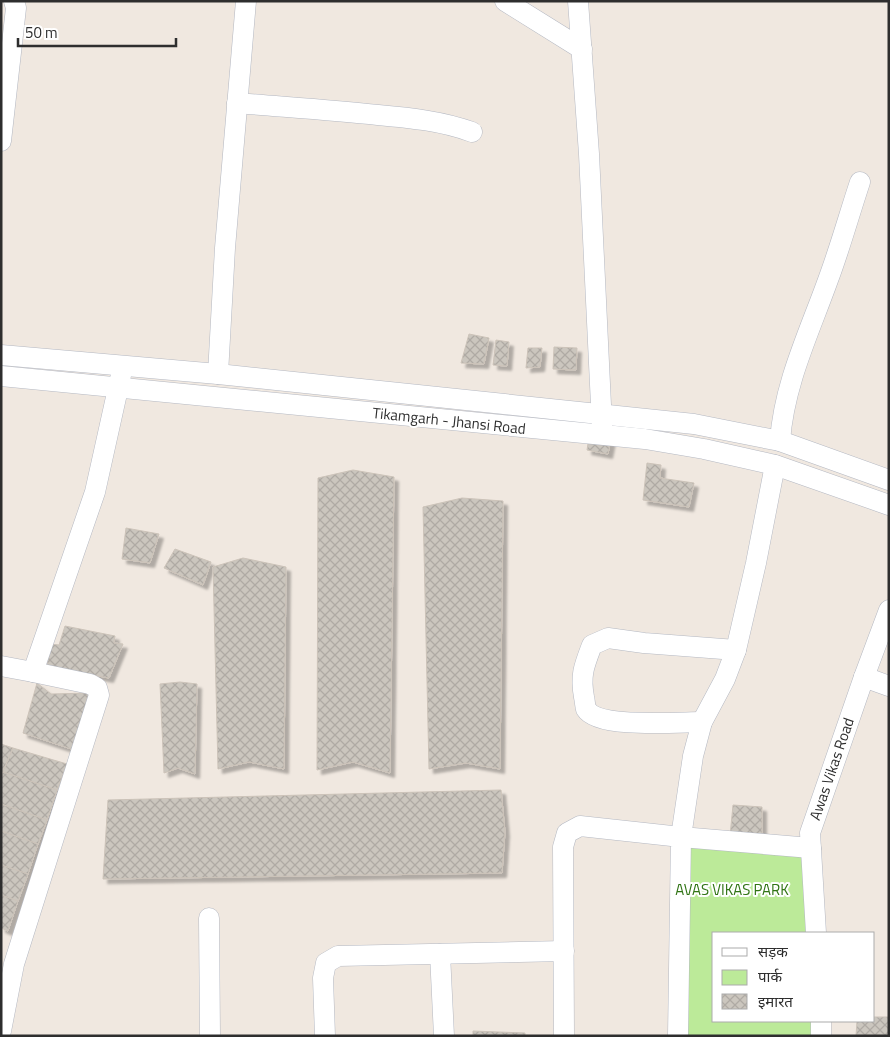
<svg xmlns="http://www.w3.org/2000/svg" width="890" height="1037" font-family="'Titillium Web','Noto Sans Devanagari',sans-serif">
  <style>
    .green { fill: #bcea99 }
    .building { fill: url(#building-cross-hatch); stroke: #ccc3b9; filter: url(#shadow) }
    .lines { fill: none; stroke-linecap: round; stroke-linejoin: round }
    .minor-casing { stroke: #b4b8c2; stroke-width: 21 }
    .minor { stroke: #fff; stroke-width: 20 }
    .labels { text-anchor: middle; stroke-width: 4; stroke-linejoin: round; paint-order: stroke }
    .street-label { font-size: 15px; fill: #2e2e2e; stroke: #fff }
    .park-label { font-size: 15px; fill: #317415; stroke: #fff }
  </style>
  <defs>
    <pattern id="building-cross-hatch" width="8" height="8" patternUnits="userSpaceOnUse" patternTransform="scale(1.25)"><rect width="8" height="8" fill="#cbc6be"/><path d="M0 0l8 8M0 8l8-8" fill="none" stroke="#afaaa4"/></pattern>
    <filter id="shadow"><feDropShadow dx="4.5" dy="4.5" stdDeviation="1" flood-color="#0004"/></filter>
  </defs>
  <rect width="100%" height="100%" fill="#f0e8e0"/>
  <path class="green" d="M686 844 805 852 810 933H714V1021H816L817 1036H687Z"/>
  <g class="building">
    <path d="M469 334 489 338 484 364 461 363Z"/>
    <path d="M496 340 509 342 507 366 493 365Z"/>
    <path d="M554 347 577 348 576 370 553 369Z"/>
    <path d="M528 348H542L540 367 526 368Z"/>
    <path d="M589 437 611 439 608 454 587 450Z"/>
    <path d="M647 463 661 465 660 478 694 483 689 507 643 500Z"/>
    <path d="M353 470 394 477 390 773 353 762 317 770 318 478Z"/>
    <path d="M462 498 503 501 500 769 466 763 429 769 423 507Z"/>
    <path d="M126 528 159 534 150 563 122 559Z"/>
    <path d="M175 549 211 562 203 585 164 568Z"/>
    <path d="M243 558 286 567 284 769 249 762 218 769 213 567Z"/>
    <path d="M65 626 115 636 114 643 123 644 109 678 47 666 50 644 59 645Z"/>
    <path d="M180 682 197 684 195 774 178 768 164 773 160 684Z"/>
    <path d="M37 683 51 694 90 693 74 750 23 733Z"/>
    <path d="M1 744 13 748 3 772 1 771Z"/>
    <path d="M13 748 67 764 57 790 3 772Z"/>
    <path d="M3 772 57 790 47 820 1 804V778Z"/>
    <path d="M501 790 505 832 502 873 103 879 108 800Z"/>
    <path d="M1 804 47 820 38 844 1 831Z"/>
    <path d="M733 805 762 807V838L730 836Z"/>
    <path d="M1 831 38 844 28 874 1 865Z"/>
    <path d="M1 865 28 874 18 901 1 895Z"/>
    <path d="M1 895 18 901 8 931 1 928Z"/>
    <path d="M874 1017H889V1036H856L857 1021H874Z"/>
    <path d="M473 1031 525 1033V1036H473Z"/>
  </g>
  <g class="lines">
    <defs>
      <g id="minor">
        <path d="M505 1 582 49"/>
        <path d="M578 1 589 154 602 426"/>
        <path d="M237 103C284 107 331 110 378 115 411 118 442 121 472 132"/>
        <path d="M1 141 16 8 14 1"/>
        <path d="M1 355 218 374 694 424 780 441 889 480"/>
        <path d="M218 374 225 248 246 1"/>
        <path d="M1 376 645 439 704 449 775 465 889 505"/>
        <path d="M780 441C784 384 809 333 828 280 840 248 849 215 860 182"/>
        <path d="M775 465 756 563 736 650 725 679 702 722 693 756 681 837 811 848"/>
        <path d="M1 666 33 672 95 492 121 375"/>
        <path d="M864 677 889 686"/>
        <path d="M702 722C679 722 598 729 586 709 585 706 585 701 584 697 580 675 584 666 592 645L608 638 644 643 736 650"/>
        <path d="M209 918 210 1036"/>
        <path d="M816 933 810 833 864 677 889 610"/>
        <path d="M440 954 444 1036"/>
        <path d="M1 1031 14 964 99 695 97 688 90 684 33 672"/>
        <path d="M325 1036 323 978 326 963 338 956 564 951"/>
        <path d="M564 1036 563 847 567 833 580 826 681 837 678 1036"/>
        <path d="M821 1036V1021"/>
      </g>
    </defs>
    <use href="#minor" class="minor-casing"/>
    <use href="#minor" class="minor"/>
  </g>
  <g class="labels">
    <g class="street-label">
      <text transform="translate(449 421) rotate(6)" y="5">Tikamgarh - Jhansi Road</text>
      <text transform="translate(832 769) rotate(-71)" y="5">Awas Vikas Road</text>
    </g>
    <g class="park-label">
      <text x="732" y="895">AVAS VIKAS PARK</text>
    </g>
  </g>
  <rect width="890" height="1037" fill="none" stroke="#2e2e2e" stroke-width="5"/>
  <rect x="712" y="932" width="162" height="90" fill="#ffffff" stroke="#ababab"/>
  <rect x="722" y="948" width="25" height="8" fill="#ffffff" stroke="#ababab"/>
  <text x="758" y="957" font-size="15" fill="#2e2e2e">सड़क</text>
  <rect x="722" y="970" width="25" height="15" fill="#bcea99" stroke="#ababab"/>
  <text x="758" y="982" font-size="15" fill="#2e2e2e">पार्क</text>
  <rect x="722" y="994" width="25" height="15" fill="url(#building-cross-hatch)" stroke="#ababab"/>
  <text x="758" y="1007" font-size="15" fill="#2e2e2e">इमारत</text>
  <path d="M18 38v8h158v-8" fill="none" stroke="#2e2e2e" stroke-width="2.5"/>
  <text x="25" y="38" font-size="15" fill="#2e2e2e" stroke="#ffffff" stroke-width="4" paint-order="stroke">50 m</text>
</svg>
